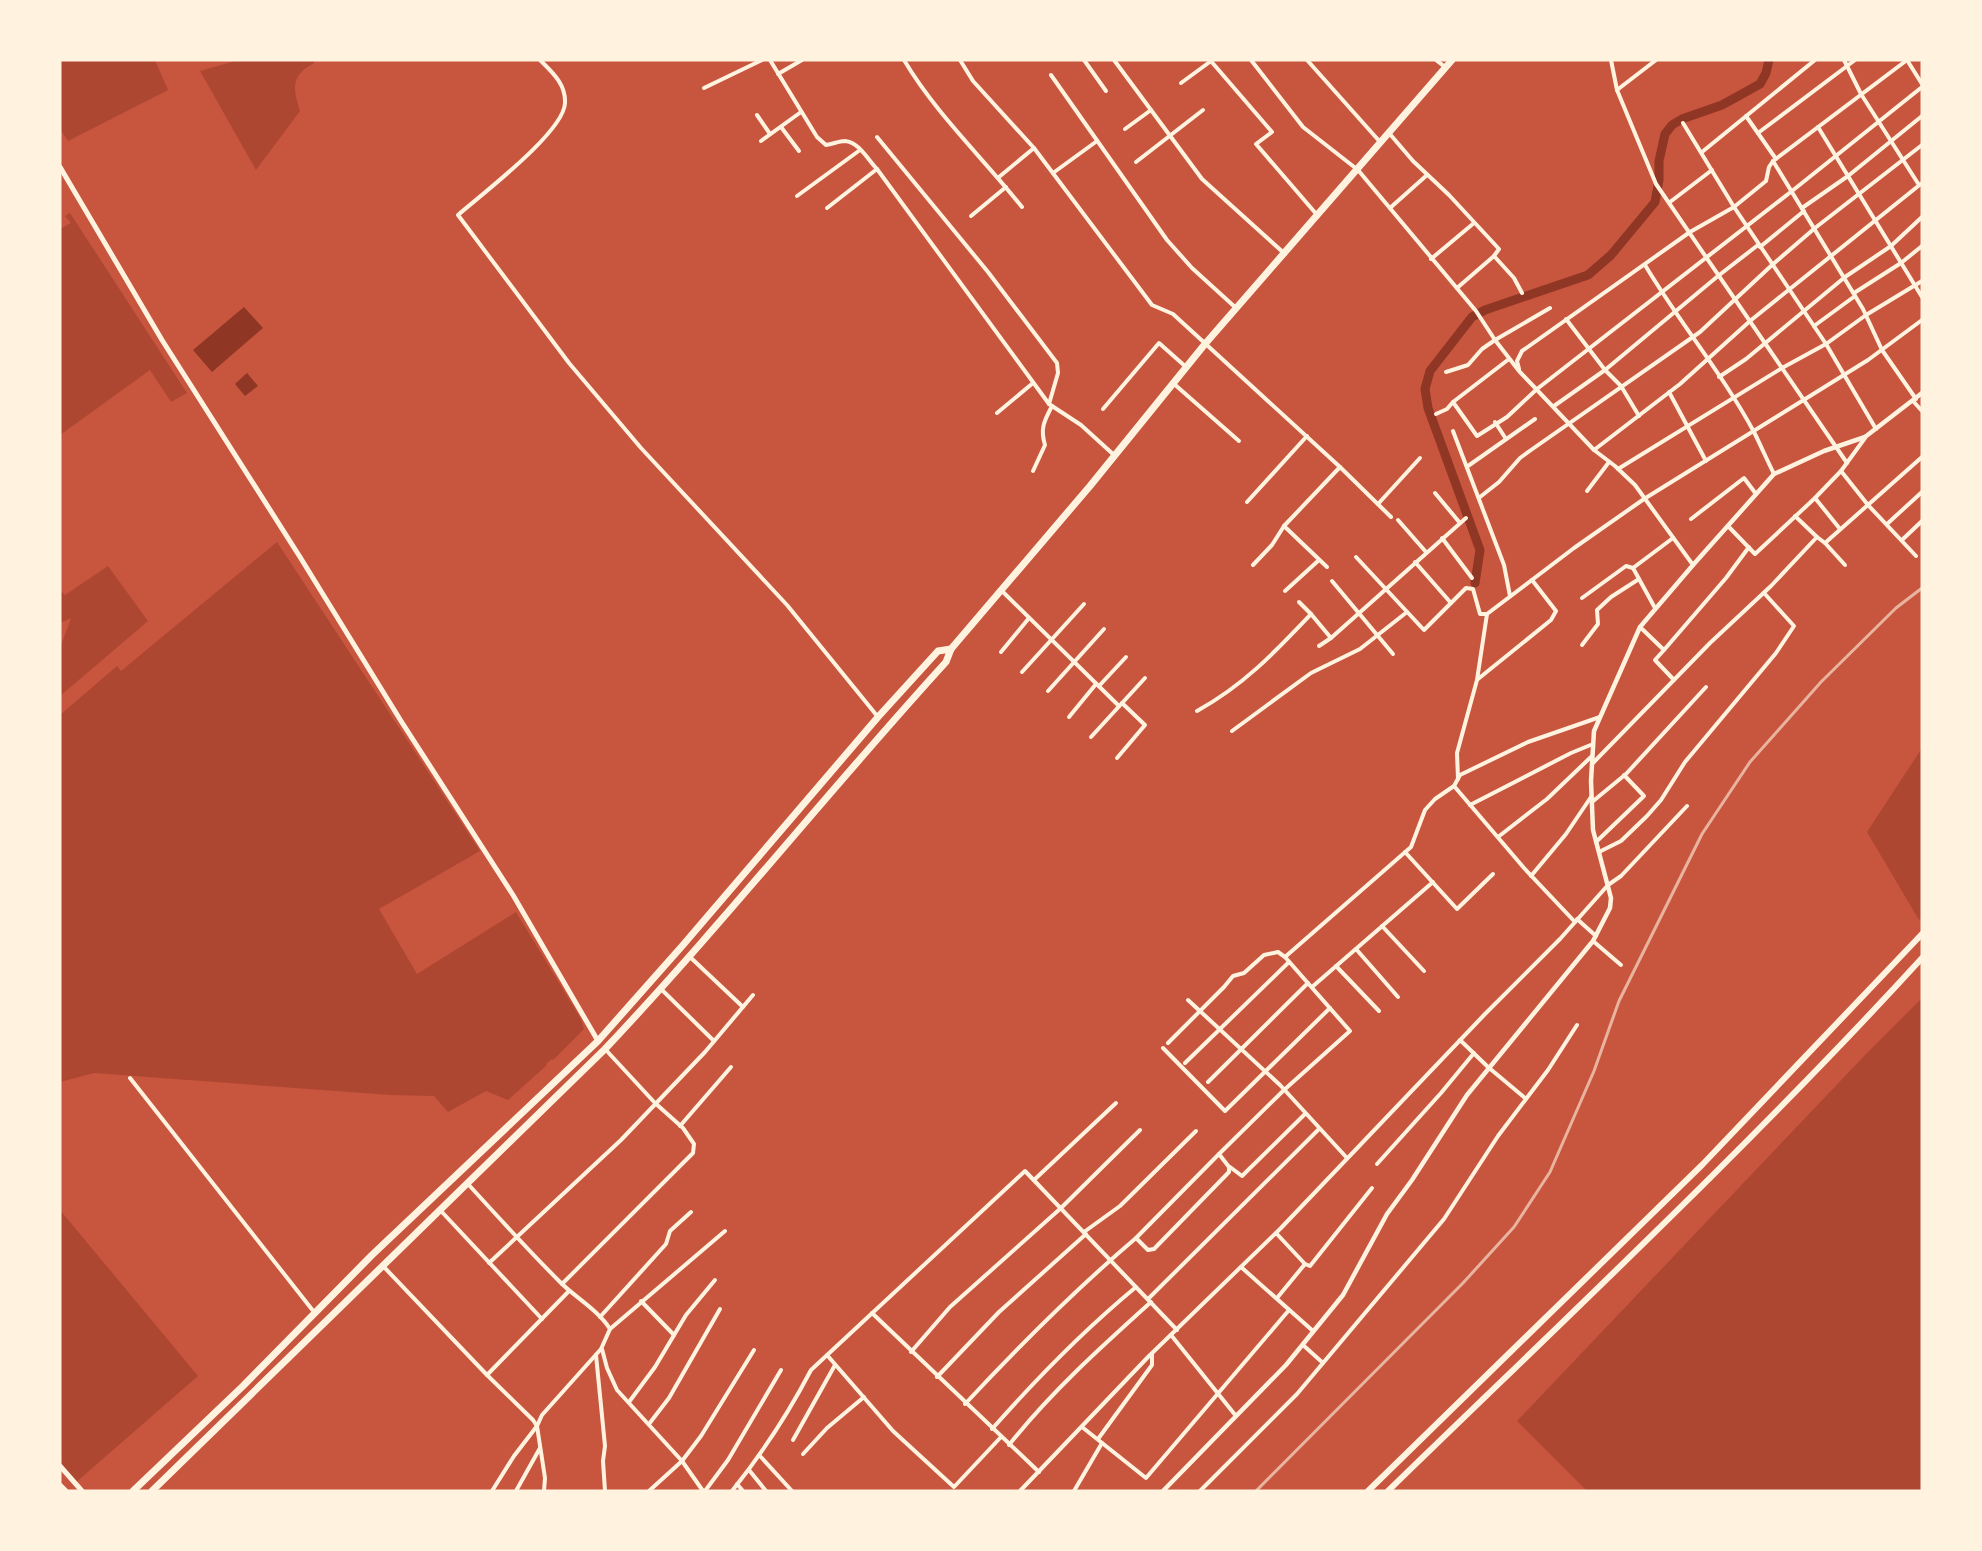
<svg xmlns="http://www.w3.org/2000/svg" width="1982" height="1551" font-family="Cabin,sans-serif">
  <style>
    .green { fill: #ae4732 }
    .water { fill: #8f3625 }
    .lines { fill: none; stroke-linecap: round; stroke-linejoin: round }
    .canal { stroke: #8f3625; stroke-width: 9 }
    .minor { stroke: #fff3e0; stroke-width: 4 }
    .tertiary { stroke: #fff3e0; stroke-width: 4.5 }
    .secondary { stroke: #fff3e0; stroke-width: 5 }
    .primary { stroke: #fff3e0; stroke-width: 6 }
    .trunk { stroke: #fff3e0; stroke-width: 7 }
    .rail { stroke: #e9b49f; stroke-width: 3 }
  </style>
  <rect width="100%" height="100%" fill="#c8553d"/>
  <g class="green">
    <path d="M60 60H155L168 90 68 141 60 129Z"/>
    <path d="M239 60H314V63C290 76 293 88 300 111L256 170 200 71Z"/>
    <path d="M70 213 187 393 171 402 150 370 60 435V229L71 223 65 216Z"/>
    <path d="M277 542 480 851 379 909 417 974 516 912 581 1019 584 1029 553 1060 552 1059 546 1064 547 1065 508 1100 486 1091 448 1112 434 1096 390 1095 94 1073 60 1082V715L117 666 121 671Z"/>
    <path d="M108 566 148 621 60 696V648L71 618 60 623V590L65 595Z"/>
    <path d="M1922 748V917L1919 920 1867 832Z"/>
    <path d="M1922 998V1491H1587L1517 1421 1867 1053Z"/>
    <path d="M60 1210 198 1376 74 1484 60 1465Z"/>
  </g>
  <g class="water">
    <path d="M244 307 263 328 212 372 193 350Z"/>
    <path d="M247 373 258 386 245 396 235 384Z"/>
  </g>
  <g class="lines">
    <path class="canal" d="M1475 583 1480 550 1428 408 1425 389 1430 371 1472 317 1485 310 1588 275 1611 255 1655 202 1659 180V161L1665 134 1672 125 1682 119 1722 105 1760 84 1766 73 1769 60"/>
    <g class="minor">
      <path d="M540 60C552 72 566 84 565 103 564 132 482 194 458 215L569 363 641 448 787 605 878 717"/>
      <path d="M770 60 817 137 826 145C833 144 839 141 845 141 859 142 868 160 877 169L1049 404 1081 425 1114 455"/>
      <path d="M904 60C936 114 983 158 1022 207"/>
      <path d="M960 60 973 81 1034 148 1152 305 1173 314 1340 467 1391 517"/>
      <path d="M1084 60 1106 91"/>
      <path d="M1114 60 1202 179 1285 254"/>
      <path d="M1210 60 1272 132 1256 144 1318 216"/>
      <path d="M1251 60 1303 127 1358 170 1476 311 1495 340 1519 371 1594 450 1615 466 1635 485 1693 565"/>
      <path d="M1307 60 1381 143"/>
      <path d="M1436 60 1445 67"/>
      <path d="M1611 60 1617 90 1656 184 1847 463"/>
      <path d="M1844 60 1861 94 1919 185"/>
      <path d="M1907 60 1922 84"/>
      <path d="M778 74 802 60"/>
      <path d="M1051 75 1167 240 1192 268 1236 308"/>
      <path d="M1181 83 1211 61"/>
      <path d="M704 88 762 60"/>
      <path d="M1617 90 1656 60"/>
      <path d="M757 115 770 134"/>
      <path d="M1746 116 1776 159"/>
      <path d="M1683 123 1734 207 1826 344 1876 429"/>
      <path d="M781 127 799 151"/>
      <path d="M1818 127 1922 297"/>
      <path d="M1125 129 1151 110"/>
      <path d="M1389 133 1413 161 1449 195 1499 249 1494 256 1514 278 1522 293"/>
      <path d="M1758 133 1855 60"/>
      <path d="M877 137 988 272 1057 363 1058 373 1049 404"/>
      <path d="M761 141 801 112"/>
      <path d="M1702 152 1815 60"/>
      <path d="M1773 161 1863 309 1882 350 1916 399"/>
      <path d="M1136 162 1203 110"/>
      <path d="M1053 173 1097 141"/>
      <path d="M999 177 1034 148"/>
      <path d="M797 196 860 150"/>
      <path d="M1670 202 1712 170"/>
      <path d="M827 208 877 169"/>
      <path d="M1390 208 1427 175"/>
      <path d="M1802 208 1848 176 1922 116"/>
      <path d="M971 216 1006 187"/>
      <path d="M1760 247 1804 211"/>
      <path d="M1431 259 1474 223"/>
      <path d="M1645 265C1679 322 1722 373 1754 432 1761 446 1767 460 1774 474"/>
      <path d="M1457 288 1494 256"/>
      <path d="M1854 293 1901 263 1922 246"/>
      <path d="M1566 319 1605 370 1621 386 1639 416"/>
      <path d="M1814 326 1855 296"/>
      <path d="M1509 359 1453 402 1477 436 1507 417 1537 389 1792 191 1922 87"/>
      <path d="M1519 369 1517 361 1522 351 1690 232 1734 207 1766 181 1769 167 1773 161 1907 60"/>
      <path d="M1446 372 1468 365 1482 349 1495 340 1550 308"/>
      <path d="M1719 377 1746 359 1845 277 1891 246 1922 217"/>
      <path d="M1173 383 1239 441"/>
      <path d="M1669 392 1706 461"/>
      <path d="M1913 401 1922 411"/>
      <path d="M1554 406 1605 370 1718 276 1758 245"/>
      <path d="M1103 409 1159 343 1186 367"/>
      <path d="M997 413 1033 383"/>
      <path d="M1436 414 1447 409 1453 402"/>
      <path d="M1495 422 1506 439"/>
      <path d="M1453 431 1504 565 1510 596"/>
      <path d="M1865 438 1841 471 1868 505 1916 556"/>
      <path d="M1594 450 1680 384 1750 321 1922 183"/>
      <path d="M1468 466 1535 419"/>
      <path d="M1618 469 1782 368 1826 344 1866 315 1922 281"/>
      <path d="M1033 471 1045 445C1040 429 1044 421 1052 406"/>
      <path d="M1587 491 1609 462"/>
      <path d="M1435 493 1460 523"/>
      <path d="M1480 497 1499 482 1520 458 1531 450 1700 332 1772 265 1815 228 1922 145"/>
      <path d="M1247 502 1307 436"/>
      <path d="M1378 504 1420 458"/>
      <path d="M1795 516 1817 537"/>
      <path d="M1691 519 1744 478 1756 494"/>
      <path d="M1398 520 1426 552"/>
      <path d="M1887 524 1922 492"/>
      <path d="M1284 526 1327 567"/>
      <path d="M1728 526 1755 554 1815 498"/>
      <path d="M1840 529 1815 498 1841 471"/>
      <path d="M1442 538 1472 578"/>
      <path d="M1902 540 1922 521"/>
      <path d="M1825 543 1845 565"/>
      <path d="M1356 557 1424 630 1466 588 1473 589 1480 614H1487"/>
      <path d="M1415 562 1451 603"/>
      <path d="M1253 565 1272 545 1284 526 1340 467"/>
      <path d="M1633 568 1655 608"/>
      <path d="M1332 581 1393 654"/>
      <path d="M1002 591 1119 706"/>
      <path d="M1285 591 1319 560"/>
      <path d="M1582 598 1626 566 1633 568 1673 538"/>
      <path d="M1299 602 1311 614"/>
      <path d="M1640 627 1664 650 1655 660 1674 680"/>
      <path d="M1582 645 1598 624 1597 610 1611 597 1639 579"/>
      <path d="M1319 646 1331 638"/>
      <path d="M1664 650 1726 578 1749 547"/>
      <path d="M1001 652 1029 618"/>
      <path d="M1022 672 1084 604"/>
      <path d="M1478 679 1551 620 1556 611 1532 580"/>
      <path d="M1099 686 1126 657"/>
      <path d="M1048 691 1104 629"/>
      <path d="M1197 711C1244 685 1274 653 1311 614L1331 638 1466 518"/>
      <path d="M1069 717 1096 684"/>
      <path d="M1232 731 1311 673 1360 649 1407 612"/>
      <path d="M1091 737 1145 678"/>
      <path d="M1117 758 1145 725 1122 703"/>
      <path d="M1592 764 1710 643 1771 586 1817 537 1825 543 1922 457"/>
      <path d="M1458 779 1457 753 1477 680 1487 614 1574 548 1644 499 1868 360 1922 320"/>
      <path d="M1454 786 1524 868 1575 922"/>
      <path d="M1592 802 1626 774 1706 687"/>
      <path d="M1470 805 1571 753 1593 744"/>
      <path d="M1498 837 1547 799 1592 756"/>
      <path d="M1596 842 1644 796 1624 775"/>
      <path d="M1405 852 1457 909 1493 874"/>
      <path d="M1599 852 1621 841 1647 816 1661 800 1685 762 1776 653 1794 626 1764 593"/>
      <path d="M1531 876 1566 834 1591 797"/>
      <path d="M1577 919 1596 936"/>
      <path d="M1382 926 1424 971"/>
      <path d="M1593 941 1621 965"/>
      <path d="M1356 949 1398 997"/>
      <path d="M690 957 743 1007"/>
      <path d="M1336 966 1379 1011"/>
      <path d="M1312 987 1433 882"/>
      <path d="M661 989 714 1041"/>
      <path d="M1188 1000 1280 1085 1347 1158"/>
      <path d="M1460 1040 1488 1067 1525 1098"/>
      <path d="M1168 1043 1224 987 1233 976 1244 973 1264 955 1278 952 1285 957 1411 847 1425 810 1435 799 1454 786 1460 775 1528 742 1600 717"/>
      <path d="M1163 1048 1225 1111 1330 1008"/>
      <path d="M1185 1063 1289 962"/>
      <path d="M130 1078 314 1312"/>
      <path d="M1208 1082 1308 983"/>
      <path d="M680 1126 731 1067"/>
      <path d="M1377 1164 1441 1093 1474 1053"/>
      <path d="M1230 1167 1242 1176 1305 1114"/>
      <path d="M1034 1180 1116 1103"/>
      <path d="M468 1184C498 1217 528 1250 560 1282 576 1298 598 1310 610 1329L601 1349 542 1415 537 1426 514 1456 492 1491"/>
      <path d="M441 1211 542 1319"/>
      <path d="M1084 1232 1120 1206 1196 1131"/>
      <path d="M1276 1233 1305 1264 1310 1266 1372 1188"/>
      <path d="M1136 1238 1219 1154"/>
      <path d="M489 1263 621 1140 705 1052 753 995"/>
      <path d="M383 1266 487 1375 533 1420 537 1426 545 1478 544 1491"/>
      <path d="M1241 1267 1313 1331"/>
      <path d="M562 1284 693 1153 694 1144 683 1128 655 1103 605 1049"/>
      <path d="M1277 1298 1305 1264"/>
      <path d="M1148 1299 1319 1129"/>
      <path d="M641 1301 674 1335"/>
      <path d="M872 1313 1039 1472"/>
      <path d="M600 1317 666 1244 670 1231 691 1212"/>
      <path d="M610 1329 725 1231"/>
      <path d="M1171 1335 1236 1416"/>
      <path d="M1303 1345 1323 1363"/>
      <path d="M602 1349 607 1368 617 1390 682 1461 703 1491"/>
      <path d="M911 1352 950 1307 1061 1208 1140 1130"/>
      <path d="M596 1355 605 1446 603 1461 605 1491"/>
      <path d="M827 1355 893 1431 954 1487 1001 1437"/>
      <path d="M487 1375 569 1291"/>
      <path d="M937 1377 999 1312 1086 1234"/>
      <path d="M629 1402 655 1367 686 1315 715 1280"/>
      <path d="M965 1404C1019 1346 1076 1289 1136 1238L1148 1250 1154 1249 1229 1172V1167L1219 1154 1284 1090 1350 1031 1285 957"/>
      <path d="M649 1424 669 1398 720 1309"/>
      <path d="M1082 1427 1146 1478 1289 1310"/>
      <path d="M992 1429C1037 1378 1084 1330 1136 1287"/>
      <path d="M1098 1439 1152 1365V1354"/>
      <path d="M793 1440 835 1365"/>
      <path d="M1009 1445C1051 1392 1101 1347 1151 1302"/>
      <path d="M803 1454 827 1428 864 1397"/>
      <path d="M760 1456 792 1491"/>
      <path d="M749 1470 766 1491"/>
      <path d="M737 1484 743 1491"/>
      <path d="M516 1491 540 1448"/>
      <path d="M649 1491 682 1461 701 1436 754 1350"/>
      <path d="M705 1491 728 1460 781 1370"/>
      <path d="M732 1491C764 1451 787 1416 811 1370L1025 1171 1177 1330"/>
      <path d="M1020 1491 1148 1357 1281 1228 1484 1015 1560 939 1608 885 1621 876 1687 806"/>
      <path d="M1074 1491 1102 1443"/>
      <path d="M1200 1491 1297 1394 1444 1219 1498 1136 1548 1070 1577 1025"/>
    </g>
    <path class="tertiary" d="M1163 1491 1286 1365 1343 1295 1387 1214 1412 1180 1467 1095 1593 941 1610 908 1611 898 1593 830 1591 781 1594 731 1640 627 1693 565 1774 474 1824 451 1865 437 1922 393"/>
    <g class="secondary">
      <path d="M60 167 162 340 300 557 401 721 513 895 598 1041"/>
      <path d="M60 1466 82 1491"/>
      <path d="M60 1485 66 1491"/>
    </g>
    <g class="primary">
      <path d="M1368 1491 1702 1165 1922 934"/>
      <path d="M1388 1491C1568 1316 1752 1144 1922 958"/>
    </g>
    <g class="trunk">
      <path d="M133 1491 243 1386 372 1255 598 1041 683 945 878 717 938 651 951 649"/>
      <path d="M152 1491 605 1049C723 924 830 789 946 662L951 649 1090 486 1205 344 1452 60"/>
    </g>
    <path class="rail" d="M1256 1491 1463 1283 1514 1227 1550 1172 1594 1071 1619 1001 1702 834 1750 762 1821 682 1896 608 1922 588"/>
  </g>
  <rect width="1982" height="1551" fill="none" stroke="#fff3e0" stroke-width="123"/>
</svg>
